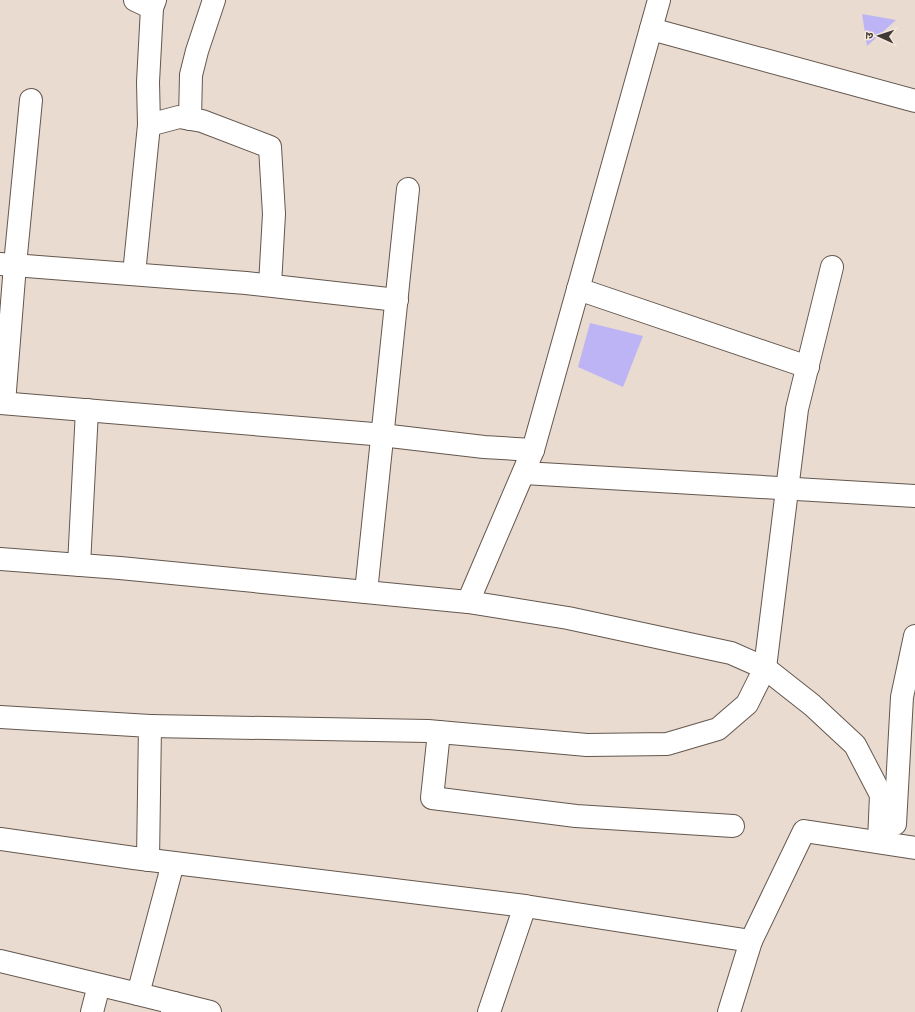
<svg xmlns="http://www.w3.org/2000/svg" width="915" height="1012" font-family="'Playfair Display','Noto Sans Devanagari',serif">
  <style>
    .building { fill: #bcb4f5 }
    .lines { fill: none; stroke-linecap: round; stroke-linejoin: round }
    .minor-casing { stroke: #64574e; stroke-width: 24 }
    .minor { stroke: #fff; stroke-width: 22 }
  </style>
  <rect width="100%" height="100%" fill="#eadbd0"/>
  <g class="building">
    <path d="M862 14 896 20 867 46Z"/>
    <path d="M590 323 643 336 623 387 578 367Z"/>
  </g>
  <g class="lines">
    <defs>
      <g id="minor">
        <path d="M135 0 152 8"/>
        <path d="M651 29 915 101"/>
        <path d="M190 119 191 75 197 51 214 0"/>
        <path d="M149 125 179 117 202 121 270 147 274 214 270 285"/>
        <path d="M0 264 246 283 397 300"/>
        <path d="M134 274 149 125 148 82 152 8 155 0"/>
        <path d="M578 289 808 367"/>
        <path d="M0 403 373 434 484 447 533 450"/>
        <path d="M4 403 15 265 31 100"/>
        <path d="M524 473 915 496"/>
        <path d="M0 559 120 568 468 602 568 618 731 653 765 668 812 705 855 745 881 795 879 842"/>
        <path d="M79 565 87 410"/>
        <path d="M366 592 408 189"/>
        <path d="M468 602 533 450 659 0"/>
        <path d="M0 717 150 726 148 860"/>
        <path d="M150 726 428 731 439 732 432 798 576 816 733 826"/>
        <path d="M439 732 587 745 667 744 718 729 747 704 765 668 797 409 832 267"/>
        <path d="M895 824 902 697 915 636"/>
        <path d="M0 839 134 858 525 906 751 941 804 831 915 848"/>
        <path d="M0 961 138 994"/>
        <path d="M174 1003 210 1012"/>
        <path d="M92 1012 99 985"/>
        <path d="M172 1012 174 1003 138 994 173 863"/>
        <path d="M489 1012 525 906"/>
        <path d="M729 1012 751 941"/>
      </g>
    </defs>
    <use href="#minor" class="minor-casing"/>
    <use href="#minor" class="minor"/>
  </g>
  <g transform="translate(879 36) rotate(273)" stroke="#f7e8dd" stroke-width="3" paint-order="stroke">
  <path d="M0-3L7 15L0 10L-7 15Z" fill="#403a36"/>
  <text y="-6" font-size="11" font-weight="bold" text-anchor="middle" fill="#403a36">उ</text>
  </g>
</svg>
